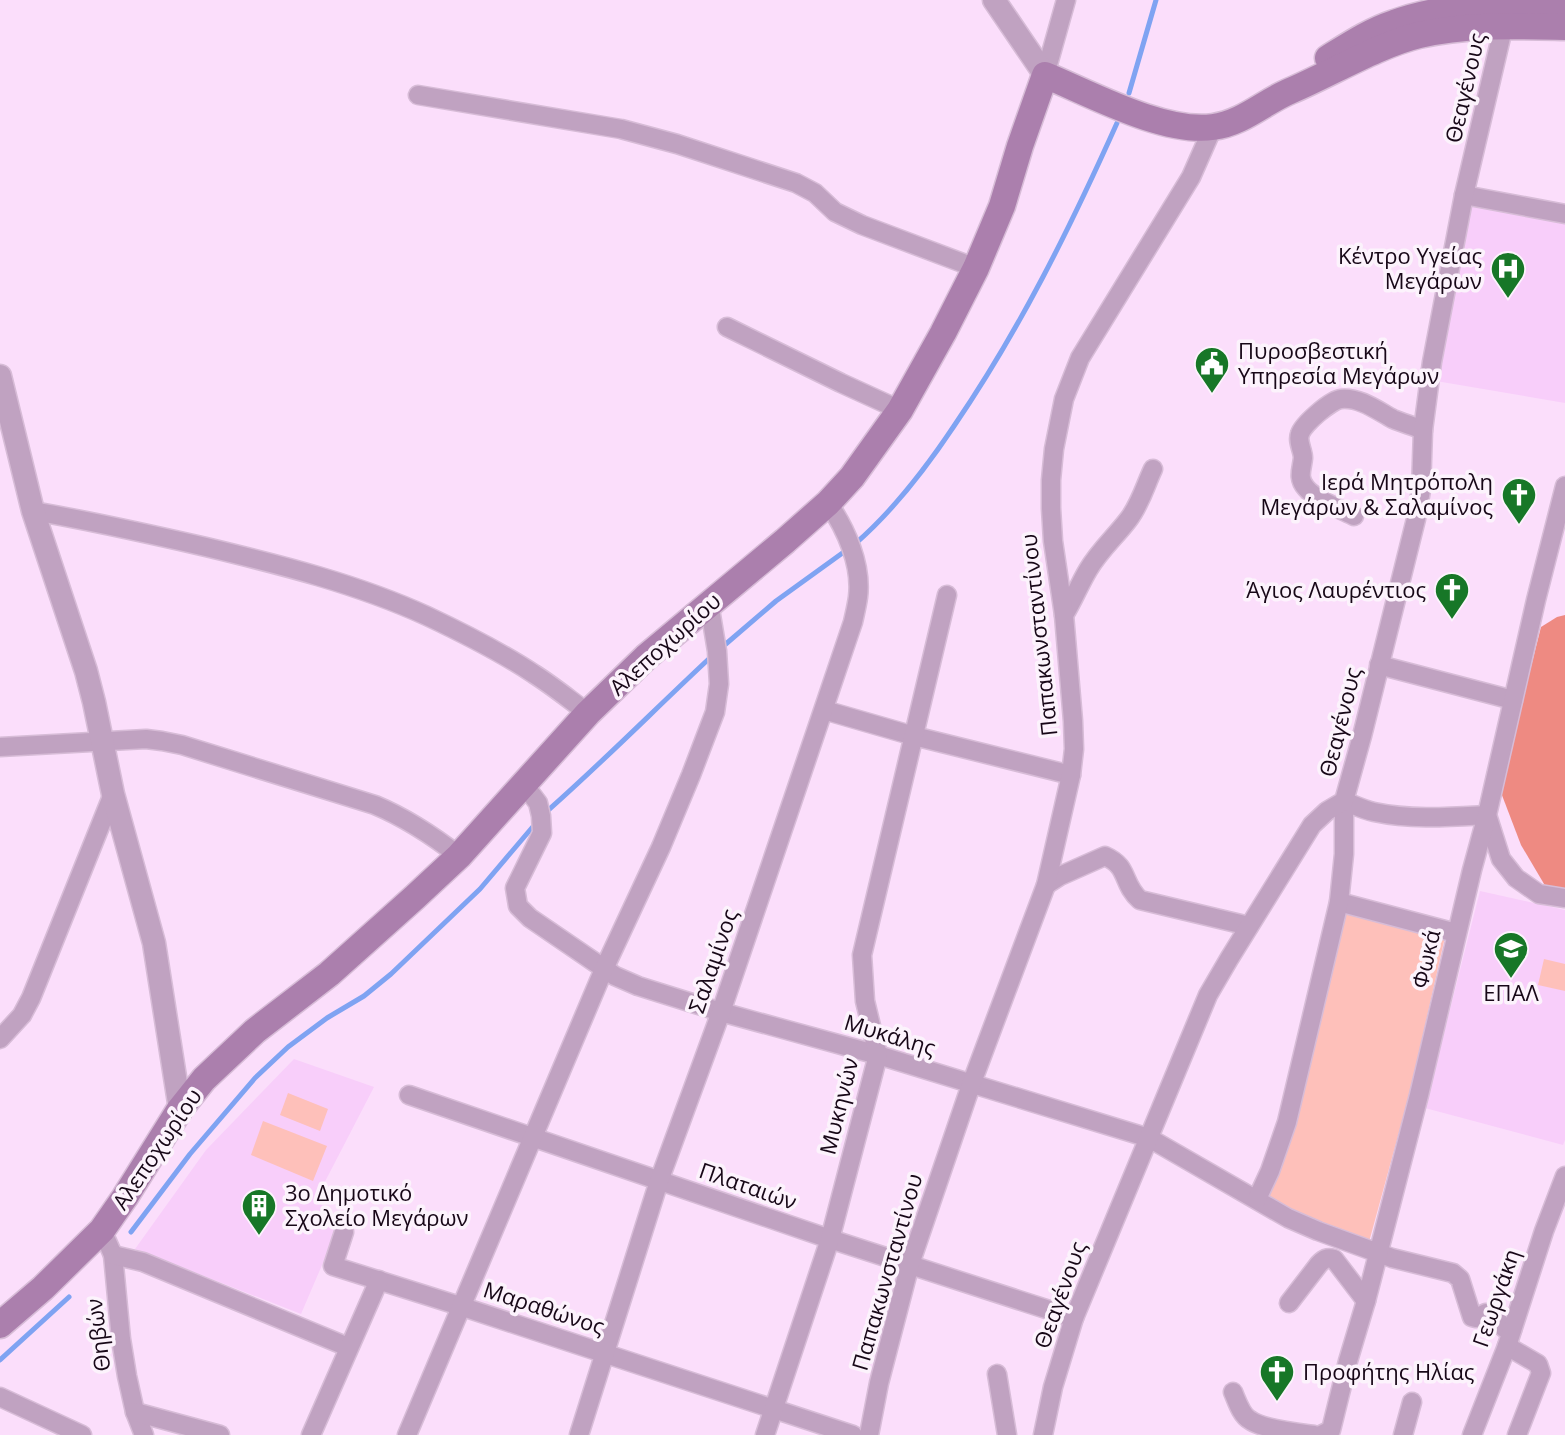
<svg xmlns="http://www.w3.org/2000/svg" width="1565" height="1435" font-family="'Open Sans',sans-serif">
  <style>
    .built { fill: #f8cefa }
    .green { fill: #fec0ba }
    .forest { fill: #ee8a82 }
    .lines { fill: none; stroke-linecap: round; stroke-linejoin: round }
    .stream { stroke: #7fa3f2; stroke-width: 5 }
    .minor-casing { stroke: #d7bcd7; stroke-width: 21 }
    .tertiary-casing { stroke: #d7bcd7; stroke-width: 25 }
    .secondary-casing { stroke: #d7bcd7; stroke-width: 29 }
    .minor { stroke: #c0a2c1; stroke-width: 18 }
    .tertiary { stroke: #c0a2c1; stroke-width: 22 }
    .secondary { stroke: #ab7fad; stroke-width: 26 }
    .labels { text-anchor: middle; stroke-width: 7; stroke-linejoin: round; paint-order: stroke }
    .street-label { font-size: 22px; fill: #170717; stroke: #fcf3fc }
    .poi-label { font-size: 22px; fill: #170717; stroke: #fcf3fc; text-anchor: end }
  </style>
  <rect width="100%" height="100%" fill="#fbdefb"/>
  <g class="built">
    <path d="M1468 205 1565 223V403L1436 381Z"/>
    <path d="M1480 891 1565 910V1140L1563 1145 1425 1108Z"/>
    <path d="M294 1059 374 1087 316 1199 340 1223 301 1314 135 1249 206 1150Z"/>
  </g>
  <g class="green">
    <path d="M1342 912 1445 937 1410 1092 1369 1242 1261 1200Z"/>
    <path d="M1544 959 1565 964V991L1538 985Z"/>
    <path d="M288 1093 328 1109 320 1131 280 1115Z"/>
    <path d="M263 1121 327 1146 313 1181 251 1155Z"/>
  </g>
  <path class="forest" d="M1565 615V891L1547 889 1521 845 1500 790 1541 627 1557 617Z"/>
  <g class="lines">
    <g class="stream">
      <path d="M1129 93 1156 0"/>
      <path d="M856 543C894 510 926 468 954 426 1019 331 1070 228 1117 123"/>
      <path d="M720 649 776 601 848 549"/>
      <path d="M545 813C603 762 657 707 713 655"/>
      <path d="M131 1232 190 1154 255 1078 288 1047 327 1018 364 996 391 974 480 889 536 823"/>
      <path d="M0 1360 69 1297"/>
    </g>
    <defs>
      <g id="minor">
        <path d="M1045 75 1066 0"/>
        <path d="M418 95 621 129 677 144 796 183 815 193 835 212 862 225 976 268"/>
        <path d="M1464 195 1565 214"/>
        <path d="M727 327 841 383 900 410"/>
        <path d="M33 511C91 521 149 534 206 547 281 565 357 584 427 616 463 633 501 652 534 674 553 686 570 700 588 713"/>
        <path d="M1354 516C1339 508 1317 501 1306 488 1297 478 1302 469 1303 458 1303 450 1297 442 1300 434 1303 424 1331 400 1341 399 1360 397 1378 411 1393 419 1403 423 1413 426 1423 430"/>
        <path d="M1064 615C1073 601 1079 585 1088 570 1099 551 1115 537 1128 520 1140 505 1145 486 1153 469"/>
        <path d="M1379 665 1513 700"/>
        <path d="M824 710 914 736 1071 775"/>
        <path d="M0 747 146 739 162 741 182 745 375 805C406 818 432 835 459 856"/>
        <path d="M521 786 529 791 538 803 541 816 542 833 515 888 518 906 530 918 615 976 638 986 721 1012 878 1055 1149 1138 1288 1218 1318 1231 1392 1258 1453 1273 1460 1279 1472 1317 1476 1318 1486 1313 1492 1314 1504 1328 1512 1330"/>
        <path d="M1046 885 1060 876 1105 856C1130 867 1121 883 1140 900L1249 926"/>
        <path d="M1339 902 1456 933"/>
        <path d="M0 1039 22 1015 31 998 113 794"/>
        <path d="M409 1095 830 1239 1074 1318"/>
        <path d="M1257 1199 1270 1171 1287 1122 1339 902 1344 854V801C1354 805 1364 810 1374 812 1411 820 1450 817 1487 815L1501 859 1516 878 1539 894 1565 898"/>
        <path d="M102 1230 113 1255 121 1339 127 1376 135 1412 144 1435"/>
        <path d="M344 1232 333 1266 460 1306 853 1435"/>
        <path d="M113 1255 143 1262 348 1347"/>
        <path d="M1289 1303 1319 1264C1324 1259 1327 1257 1334 1259L1366 1301"/>
        <path d="M1507 1346 1538 1364 1541 1373 1517 1435"/>
        <path d="M997 1374 1007 1435"/>
        <path d="M1233 1392C1237 1401 1241 1415 1250 1420 1262 1429 1299 1433 1314 1435"/>
        <path d="M0 1397 82 1435"/>
        <path d="M135 1412 220 1435"/>
        <path d="M311 1435 379 1280"/>
        <path d="M407 1435 604 969 661 847 691 775 715 712 719 684 717 651 709 603"/>
        <path d="M579 1435 659 1181 721 1012 853 622C855 613 857 605 858 597 862 565 846 529 828 503"/>
        <path d="M765 1435 830 1239 878 1055 865 1001 862 955 947 595"/>
        <path d="M869 1435 879 1383 910 1264 971 1085 1046 885 1071 775 1074 749 1073 721 1064 615 1053 541 1051 508V480L1054 449 1064 399 1080 358 1191 177 1213 127"/>
        <path d="M1043 1435 1053 1387 1074 1318 1208 995 1229 959 1312 825 1327 811 1344 801 1362 736 1416 519 1421 490 1423 430 1432 362 1464 195 1506 16"/>
        <path d="M1321 1435 1331 1430 1348 1361 1366 1301 1419 1095 1472 870 1487 815 1536 600 1565 486"/>
        <path d="M1403 1435 1412 1402"/>
        <path d="M1472 1435 1507 1346 1544 1231 1565 1176"/>
      </g>
      <g id="tertiary">
        <path d="M994 0 1045 75"/>
        <path d="M0 376 33 511 86 671 94 702 113 794 154 943 180 1109"/>
      </g>
      <g id="secondary">
        <path d="M1328 58C1349 45 1370 31 1394 23 1446 4 1509 3 1565 5"/>
        <path d="M0 1325 43 1288 102 1230 125 1197 180 1109 204 1079 255 1031 329 974 415 897 459 856 588 713 646 657 785 541 828 503 852 477 900 410 943 333 976 268 1002 206 1020 146 1045 75C1091 94 1164 134 1213 127 1243 123 1264 102 1290 91 1330 74 1378 45 1419 35 1466 24 1517 26 1565 27"/>
      </g>
    </defs>
    <use href="#minor" class="minor-casing"/>
    <use href="#tertiary" class="tertiary-casing"/>
    <use href="#secondary" class="secondary-casing"/>
    <use href="#minor" class="minor"/>
    <use href="#tertiary" class="tertiary"/>
    <use href="#secondary" class="secondary"/>
  </g>
  <defs>
    <symbol id="hospital-pin" viewBox="-11 -11 22 30"><path d="M0 17L-7.5 6A9.5 9.5 0 1 1 7.5 6Z" fill="#177727" stroke="#fcf3fc"/><path d="M-5-5h3v3.5h4V-5h3V5h-3V1.5h-4V5h-3Z" fill="#fff"/></symbol>
    <symbol id="civic-pin" viewBox="-11 -11 22 30"><path d="M0 17L-7.5 6A9.5 9.5 0 1 1 7.5 6Z" fill="#177727" stroke="#fcf3fc"/><path d="M-.6-6.5H3V-4.5H.6V-3L4-1V1h2V6H-6V1h2V-1L-.6-3ZM-1.2 2.5V6h2.4V2.5Z" fill="#fff"/></symbol>
    <symbol id="church-pin" viewBox="-11 -11 22 30"><path d="M0 17L-7.5 6A9.5 9.5 0 1 1 7.5 6Z" fill="#177727" stroke="#fcf3fc"/><path d="M-1.2-6h2.4v3.5h3.3v2.4h-3.3V6h-2.4V-.1h-3.3v-2.4h3.3Z" fill="#fff"/></symbol>
    <symbol id="school-pin" viewBox="-11 -11 22 30"><path d="M0 17L-7.5 6A9.5 9.5 0 1 1 7.5 6Z" fill="#177727" stroke="#fcf3fc"/><path d="M0-5L7-2L0 1L-7-2ZM-4 1L0 2.5L4 1V4Q0 6-4 4Z" fill="#fff"/></symbol>
    <symbol id="building-pin" viewBox="-11 -11 22 30"><path d="M0 17L-7.5 6A9.5 9.5 0 1 1 7.5 6Z" fill="#177727" stroke="#fcf3fc"/><path d="M-4-6H4V6H1V3H-1V6H-4ZM-2.5-4.3h1.7v1.8h-1.7ZM.8-4.3h1.7v1.8H.8ZM-2.5-1h1.7V.8h-1.7ZM.8-1h1.7V.8H.8Z" fill="#fff"/></symbol>
  </defs>
  <g fill-rule="evenodd">
    <use href="#hospital-pin" x="1488" y="249" width="40" height="54"/>
    <use href="#civic-pin" x="1192" y="344" width="40" height="54"/>
    <use href="#church-pin" x="1499" y="475" width="40" height="54"/>
    <use href="#church-pin" x="1432" y="570" width="40" height="54"/>
    <use href="#school-pin" x="1491" y="929" width="40" height="54"/>
    <use href="#building-pin" x="239" y="1186" width="40" height="54"/>
    <use href="#church-pin" x="1257" y="1352" width="40" height="54"/>
  </g>
  <g class="labels">
    <g class="street-label">
      <text transform="translate(1465 88) rotate(-77)" y="8">Θεαγένους</text>
      <text transform="translate(1039 635) rotate(-96)" y="8">Παπακωνσταντίνου</text>
      <text transform="translate(665 644) rotate(-42)" y="8">Αλεποχωρίου</text>
      <text transform="translate(1340 722) rotate(-76)" y="8">Θεαγένους</text>
      <text transform="translate(1426 959) rotate(-77)" y="8">Φωκά</text>
      <text transform="translate(713 961) rotate(-71)" y="8">Σαλαμίνος</text>
      <text transform="translate(890 1035) rotate(17)" y="8">Μυκάλης</text>
      <text transform="translate(839 1106) rotate(-76)" y="8">Μυκηνών</text>
      <text transform="translate(157 1149) rotate(-56)" y="8">Αλεποχωρίου</text>
      <text transform="translate(748 1186) rotate(19)" y="8">Πλαταιών</text>
      <text transform="translate(887 1272) rotate(-74)" y="8">Παπακωνσταντίνου</text>
      <text transform="translate(1060 1295) rotate(-70)" y="8">Θεαγένους</text>
      <text transform="translate(1496 1298) rotate(-71)" y="8">Γεωργάκη</text>
      <text transform="translate(544 1308) rotate(18)" y="8">Μαραθώνος</text>
      <text transform="translate(98 1335) rotate(-97)" y="8">Θηβών</text>
    </g>
    <g class="poi-label">
      <text x="1482" y="264">Κέντρο Υγείας<tspan x="1482" dy="25">Μεγάρων</tspan></text>
      <text x="1238" y="359" text-anchor="start">Πυροσβεστική<tspan x="1238" dy="25">Υπηρεσία Μεγάρων</tspan></text>
      <text x="1493" y="490">Ιερά Μητρόπολη<tspan x="1493" dy="25">Μεγάρων &amp; Σαλαμίνος</tspan></text>
      <text x="1426" y="598">Άγιος Λαυρέντιος</text>
      <text x="1511" y="1001" text-anchor="middle">ΕΠΑΛ</text>
      <text x="285" y="1201" text-anchor="start">3ο Δημοτικό<tspan x="285" dy="25">Σχολείο Μεγάρων</tspan></text>
      <text x="1303" y="1380" text-anchor="start">Προφήτης Ηλίας</text>
    </g>
  </g>
</svg>
